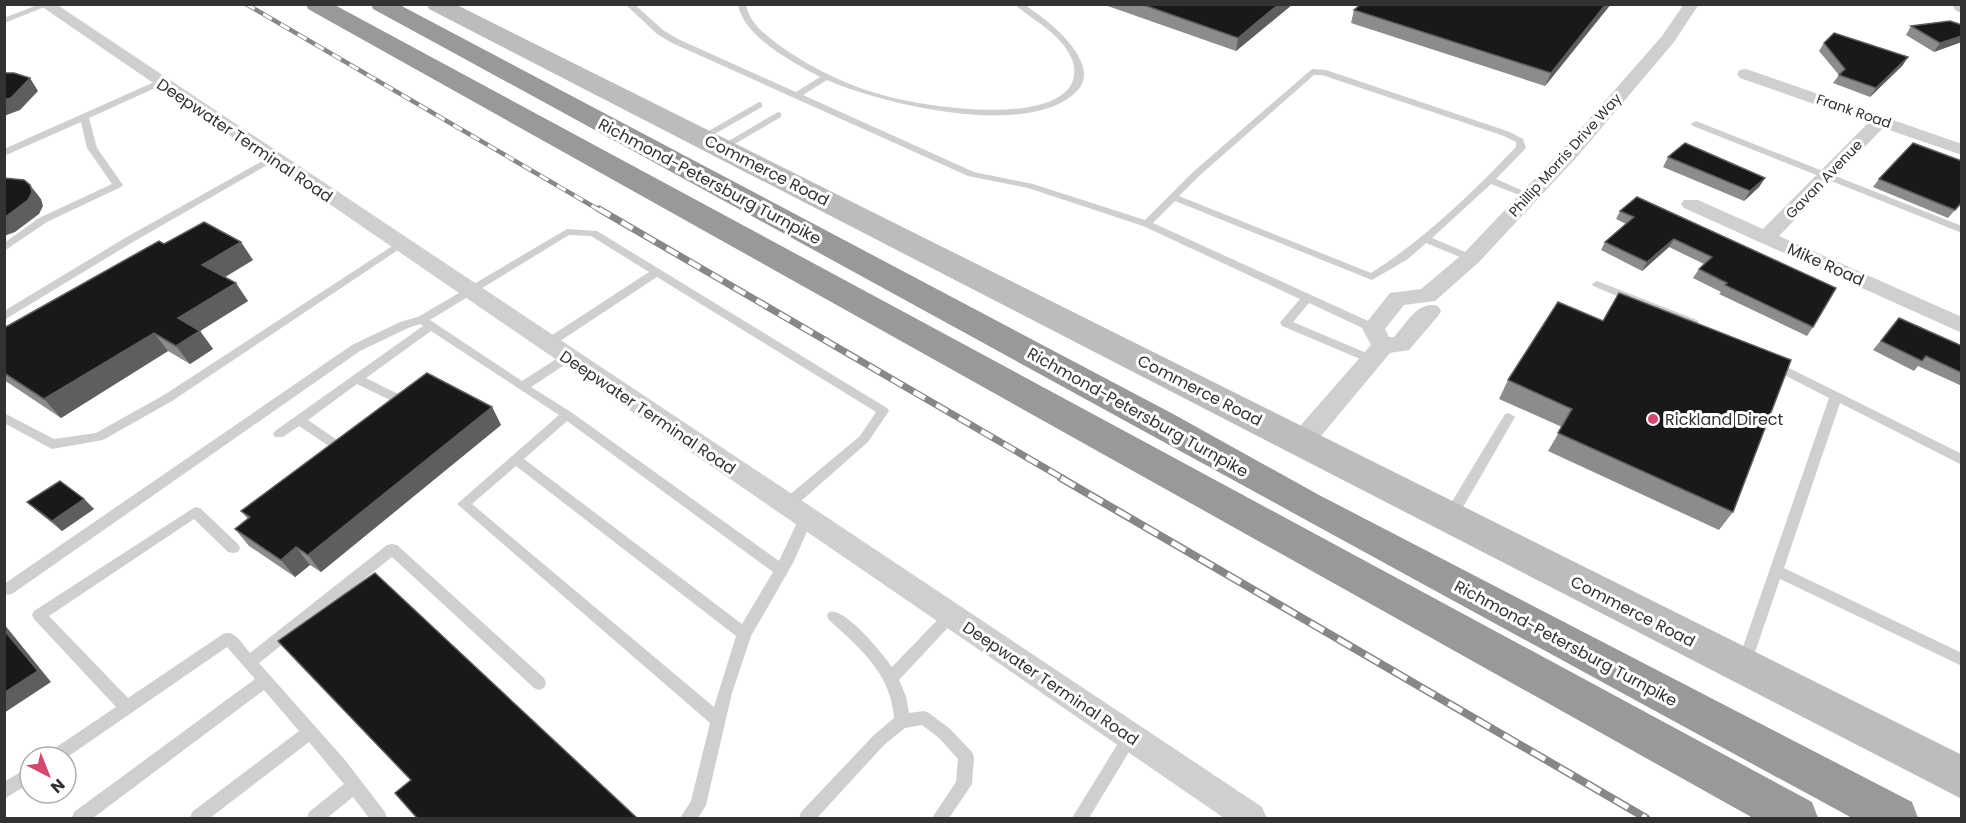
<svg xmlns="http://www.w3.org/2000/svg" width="1966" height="823" font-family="Poppins,sans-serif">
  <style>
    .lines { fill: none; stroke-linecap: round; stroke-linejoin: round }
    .lane { fill: #cfcfcf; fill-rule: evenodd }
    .street { fill: #cfcfcf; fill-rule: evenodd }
    .secondary { fill: #bcbcbc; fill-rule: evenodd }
    .highway { fill: #999; fill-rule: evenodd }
    .rail-far2-casing { stroke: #878787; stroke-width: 4.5 }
    .rail-far1-casing { stroke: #878787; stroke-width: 7 }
    .rail-casing { stroke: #878787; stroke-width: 8 }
    .rail-far2 { stroke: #fff; stroke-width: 3; stroke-dasharray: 10; stroke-linecap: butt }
    .rail-far1 { stroke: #fff; stroke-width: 4.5; stroke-dasharray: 13; stroke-linecap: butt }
    .rail { stroke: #fff; stroke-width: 5; stroke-dasharray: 16; stroke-linecap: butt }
    .wall { fill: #8c8c8c }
    .shaded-wall { fill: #5e5e5e }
    .building { fill: #191919; stroke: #5e5e5e; stroke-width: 1.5 }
    .poi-dot { fill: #d6476f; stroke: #fff; stroke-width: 2 }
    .labels { text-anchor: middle; stroke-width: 6; stroke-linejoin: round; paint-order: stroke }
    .far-street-label { font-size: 14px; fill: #323232; stroke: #fff }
    .street-label { font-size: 16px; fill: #323232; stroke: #fff }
    .poi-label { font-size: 16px; fill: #323232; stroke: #fff; text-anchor: start }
  </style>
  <rect width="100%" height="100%" fill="#fff"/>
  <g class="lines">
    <g class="lane">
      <path d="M40 4 50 5 4 23V18Z"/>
      <path d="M625 4H634L663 30 678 39 796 92 820 77C794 63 743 37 738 4H746C749 24 768 37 783 48 815 70 849 86 886 96 927 107 1031 122 1064 93 1075 84 1077 70 1071 57 1059 32 1034 21 1014 4 1017 4 1021 4 1024 4 1027 6 1032 10 1035 12 1054 25 1102 66 1077 91 1030 140 882 104 827 80L803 95 974 172 1033 184 1145 220 1193 172 1312 69 1326 70 1510 132 1523 139 1526 148 1496 179 1535 196 1533 198H1527L1491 184 1432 238 1475 256 1476 258 1475 260H1467L1426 243 1408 259 1372 280 1175 201 1153 223 1377 325 1379 328 1377 331H1369L1309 303 1293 322 1376 357 1378 360 1376 363 1372 364 1282 326 1280 323 1282 320 1300 299 1143 226 1028 188 968 176 672 43 657 34ZM1314 75H1322L1504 136 1516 142V147C1472 193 1425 239 1371 273L1179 196 1199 176Z"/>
      <path d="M161 79 165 82 164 84 89 118 97 148 123 185 121 187 47 222 4 251V243L39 218 112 184 87 148 81 122 4 156V149Z"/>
      <path d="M759 102 762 103V107L706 139H700L698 137Z"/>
      <path d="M778 112 781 113V117L726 149H720L718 147Z"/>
      <path d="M1696 121 1962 226V233L1693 126 1691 124Z"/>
      <path d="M273 155 278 158 276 160 133 242 4 320V311L125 238Z"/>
      <path d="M567 229 597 231 887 408 889 411 868 442 792 509 787 510 782 509 781 505 782 501 860 436 876 412 657 277 551 347H543L541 344 543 341 649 272 591 236 569 235 430 320 522 381 564 354H572L574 357 572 360 531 387 571 412 779 561 801 514 806 513 811 514 813 518 793 563 751 636 732 693 706 805 698 818H680L691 801 710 723 457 504 559 415 431 331 366 378 404 397 406 400 404 403H396L357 384 308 420 343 444 345 447 343 450H335L299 426 283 437H275L273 434 275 431 423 326 420 324 408 328 360 351 12 594 4 595V584L352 345 400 322 418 317ZM567 421 773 572 742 624 524 459ZM516 466 736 636 714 707 472 504Z"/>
      <path d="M400 241 404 242 405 244 404 246 172 401 103 440 52 449 4 423V413L54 439 96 433 164 395Z"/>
      <path d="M1597 281 1697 320 1699 323 1693 327 1689 326 1593 286 1592 284Z"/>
      <path d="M1773 360 1962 454V465L1840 403 1784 568 1962 653V666L1780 579 1751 664 1749 669 1744 671 1739 669 1737 664 1829 398 1769 367 1767 364 1769 361Z"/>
      <path d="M1509 413 1515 417 1455 521 1450 522 1445 521 1443 517 1445 513 1505 414Z"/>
      <path d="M195 507 200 508 238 544 240 548 238 552 233 553 228 552 194 519 49 616 128 698 223 634C235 629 243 645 250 653L387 545 392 544 397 545 544 678 546 683 544 688 539 690 534 688 392 557 259 663 345 760 385 812 387 818H369L353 797 327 818H307L309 812 344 784 309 742 210 818H190L192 812 299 731 264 690 93 818H72L74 812 255 679 227 647 66 758 47 757 49 752 116 707 34 619 32 615 34 611Z"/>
      <path d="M951 609 956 611 958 615 956 619 899 680 906 696 909 713 924 711 929 713 949 728 972 752 974 757 972 784 949 818H932L956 782 958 759 939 738 922 725 905 728 884 745 817 818H799L801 812 874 735 894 718C891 674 861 649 829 620L827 616 829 612C844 606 883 654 892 667L946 611Z"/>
      <path d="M1130 730 1135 732 1138 737 1135 742 1089 818H1072L1125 732Z"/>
      <path d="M30 766V783L4 799V782Z"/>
    </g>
    <g class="street">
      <path d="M38 4H56L1262 807 1267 818H1224Z"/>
      <path d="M1684 4H1699L1674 42 1576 158 1478 263 1435 301 1404 305 1385 329 1389 337H1394C1406 324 1418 300 1438 306L1441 311 1438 316 1409 350 1390 353 1311 448 1302 450 1293 448 1290 441 1293 434 1371 345 1362 328 1390 293 1421 289 1464 253 1562 150 1662 36Z"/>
      <path d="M1952 4H1962V13L1956 11Z"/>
      <path d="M1746 69 1962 144V155L1883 128 1779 236 1962 317V333L1684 208 1681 204 1684 200H1698L1763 229 1868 123 1740 78 1737 74 1740 70Z"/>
    </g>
    <path class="secondary" d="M427 4H455L1962 755V799L429 9Z"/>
    <g class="highway">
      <path d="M306 4H333L1812 802 1818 818H1753L308 9Z"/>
      <path d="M371 4H398L1175 415 1319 495 1912 802 1918 818H1852C1358 550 867 278 373 9Z"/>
    </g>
    <defs>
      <path id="rail-far2" d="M246 4 601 211"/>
      <path id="rail-far1" d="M599 209 1064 479"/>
      <path id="rail" d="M1061 478 1646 818"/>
    </defs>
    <use href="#rail-far2" class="rail-far2-casing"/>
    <use href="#rail-far1" class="rail-far1-casing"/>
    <use href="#rail" class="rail-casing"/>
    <use href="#rail-far2" class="rail-far2"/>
    <use href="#rail-far1" class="rail-far1"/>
    <use href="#rail" class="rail"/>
  </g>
  <g class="wall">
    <path d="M1102 4H1293L1236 51Z"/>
    <path d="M1361 4H1611L1545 86 1351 23 1354 10Z"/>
    <path d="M1962 25 1934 52 1906 35 1911 26Z"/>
    <path d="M1824 43 1903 65 1870 97 1833 83 1839 75 1819 51Z"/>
    <path d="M1668 157 1765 178 1759 187 1744 201 1663 167Z"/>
    <path d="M1879 179 1962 202 1948 218 1873 187Z"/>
    <path d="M1637 197 1813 327 1807 336 1719 294 1721 292 1693 278 1699 269 1704 264 1669 247 1642 271 1601 250 1605 242 1626 224 1616 219 1620 211Z"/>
    <path d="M164 244 253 260 225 277 248 301 200 331 213 349 190 364 168 351 61 418 4 380V328Z"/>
    <path d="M1558 302 1733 512 1719 530 1548 451 1562 427 1499 399 1508 380Z"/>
    <path d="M1899 318 1962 346V386L1918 366 1914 371 1873 350Z"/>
    <path d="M492 407 501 425 321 572 310 565 295 577 249 546 235 529 248 519 241 511Z"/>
    <path d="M84 499 94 509 62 531 37 511 27 502Z"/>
  </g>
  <g class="shaded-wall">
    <path d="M1279 4H1293L1236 51 1238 38Z"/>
    <path d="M1606 4H1611L1545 86 1551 73Z"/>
    <path d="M1962 36V42L1934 52 1940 43Z"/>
    <path d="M1908 57 1903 65 1870 97 1876 88Z"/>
    <path d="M30 78 38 91 20 110 4 116V100Z"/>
    <path d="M1765 178 1759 187 1744 201 1750 191Z"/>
    <path d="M30 185 41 199 43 206 39 214 15 232 4 236V218Z"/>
    <path d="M1674 239 1669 247 1642 271 1647 262Z"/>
    <path d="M241 242 253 260 215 283 202 265Z"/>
    <path d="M236 283 248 301 200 331 213 349 190 364 176 346 178 318Z"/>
    <path d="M154 333 168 351 61 418 44 399Z"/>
    <path d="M492 407 501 425 321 572 308 555Z"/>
    <path d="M84 499 94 509 62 531 52 521Z"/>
    <path d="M296 547 310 565 295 577 281 560Z"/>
    <path d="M4 624 51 682 4 713Z"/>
  </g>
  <g class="building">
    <path d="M1141 4H1279L1238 38Z"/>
    <path d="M1361 4H1606L1551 73 1354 10Z"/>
    <path d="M1950 21 1962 25V36L1940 43 1911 26Z"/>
    <path d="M1834 33 1908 57 1876 88 1839 75 1845 69 1824 43Z"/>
    <path d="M4 73H14L30 78 11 98 4 100Z"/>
    <path d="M1685 143 1765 178 1750 191 1668 157Z"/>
    <path d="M1913 143 1962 161V202L1955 210 1879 179Z"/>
    <path d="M4 178 24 180 30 185 32 192 28 200 4 218Z"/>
    <path d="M1637 197 1836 288 1813 327 1725 285 1727 283 1699 269 1712 257 1674 239 1647 262 1605 242 1634 217 1620 211Z"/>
    <path d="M204 222 241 242 202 265 236 283 178 318 200 331 176 346 154 333 44 399 4 373V328L159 241 164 244Z"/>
    <path d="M1619 293 1791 360 1733 512 1558 433 1572 409 1508 380 1558 302 1603 321Z"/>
    <path d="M1899 318 1962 346V373L1926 356 1922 361 1881 341Z"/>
    <path d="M427 373 492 407 308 555 296 547 281 560 235 529 250 517 241 511Z"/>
    <path d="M60 481 84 499 52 521 27 502Z"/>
    <path d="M375 573 638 819H418L395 793 411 780 278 641Z"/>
    <path d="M4 630 38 671 4 693Z"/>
  </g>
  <circle class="poi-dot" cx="1653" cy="419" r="6"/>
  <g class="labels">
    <g class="far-street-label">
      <text transform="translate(1854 111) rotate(19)" y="5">Frank Road</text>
      <text transform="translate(1565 155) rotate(-48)" y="5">Phillip Morris Drive Way</text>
      <text transform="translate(1824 179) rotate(-46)" y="5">Gavan Avenue</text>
    </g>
    <g class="street-label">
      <text transform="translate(245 140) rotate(34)" y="6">Deepwater Terminal Road</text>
      <text transform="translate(767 170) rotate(27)" y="6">Commerce Road</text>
      <text transform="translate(710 181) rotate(28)" y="6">Richmond-Petersburg Turnpike</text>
      <text transform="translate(1826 264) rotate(24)" y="6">Mike Road</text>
      <text transform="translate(1200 390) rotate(27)" y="6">Commerce Road</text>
      <text transform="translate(648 412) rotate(34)" y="6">Deepwater Terminal Road</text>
      <text transform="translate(1138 412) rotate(29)" y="6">Richmond-Petersburg Turnpike</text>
      <text transform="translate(1633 611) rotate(27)" y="6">Commerce Road</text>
      <text transform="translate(1566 643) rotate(28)" y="6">Richmond-Petersburg Turnpike</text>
      <text transform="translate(1051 683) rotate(34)" y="6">Deepwater Terminal Road</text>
    </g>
    <g class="poi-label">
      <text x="1665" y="425">Rickland Direct</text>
    </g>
  </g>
  <rect width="1966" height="823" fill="none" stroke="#323232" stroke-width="12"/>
  <g transform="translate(48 775) rotate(138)"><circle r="28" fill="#ffffff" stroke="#adadad" stroke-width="1.5"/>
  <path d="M0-4.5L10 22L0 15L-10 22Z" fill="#d6476f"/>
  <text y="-9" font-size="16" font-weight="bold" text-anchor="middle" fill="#323232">N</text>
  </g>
</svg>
